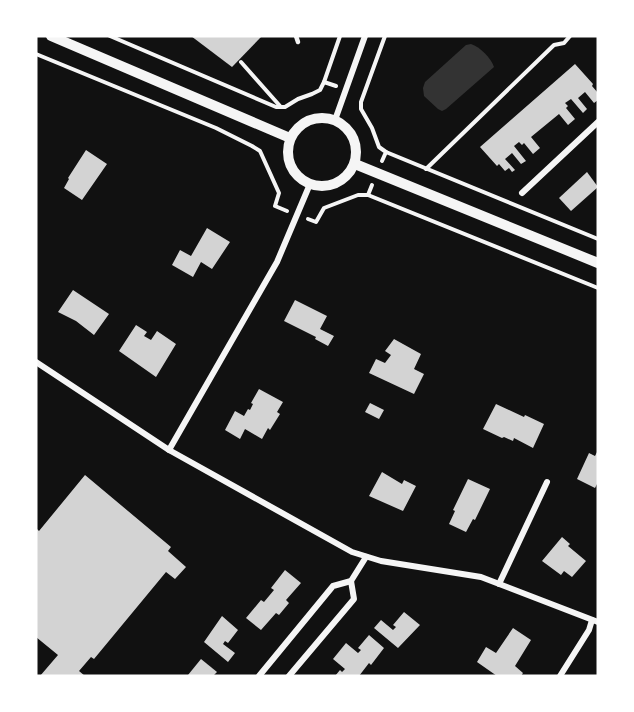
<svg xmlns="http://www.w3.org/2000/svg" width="634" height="712" font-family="Roboto,sans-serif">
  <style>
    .water { fill: #333 }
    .building { fill: #d3d3d3 }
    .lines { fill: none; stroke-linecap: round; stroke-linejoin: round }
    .path { stroke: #f5f5f5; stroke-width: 4 }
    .service { stroke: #f5f5f5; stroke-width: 4.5 }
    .minor { stroke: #f5f5f5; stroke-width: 6 }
    .tertiary { stroke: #f5f5f5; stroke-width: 10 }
  </style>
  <rect width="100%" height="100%" fill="#111"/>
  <path class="water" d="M471 44C480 47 491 58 494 67L446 109 442 111 438 109 424 96 423 88 425 82 466 45Z"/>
  <g class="building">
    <path d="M191 36H262L232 67Z"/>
    <path d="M575 64 593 84 592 86 598 93V100L594 103 585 92 578 98 587 109 583 113 571 99 565 103 568 106 566 108 575 119 568 125 559 114 531 137 540 148 533 154 524 143 522 145 519 142 514 146 526 161 521 164 512 153 505 159 515 170 512 172 509 168 505 171 499 164 497 166 480 147Z"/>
    <path d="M86 150 107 164 82 200 64 188 69 179 68 178Z"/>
    <path d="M587 172 598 187 571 211 559 198Z"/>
    <path d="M207 228 230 242 212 269 201 262 193 277 172 265 180 250 191 256Z"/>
    <path d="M73 290 109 314 94 335 76 321 58 312Z"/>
    <path d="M295 300 327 316 320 329 334 336 328 346 315 339 316 337 284 321Z"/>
    <path d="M136 325 147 332 144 336 151 340 157 331 176 344 156 377 119 351Z"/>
    <path d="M394 339 421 354 414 369 424 374 414 394 369 373 376 359 385 363 391 355 385 351Z"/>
    <path d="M259 389 283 402 277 412 280 414 270 430 268 428 262 439 245 429 240 439 225 430 235 411 244 416 248 409 250 410 253 404 251 403Z"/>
    <path d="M370 403 384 410 379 419 365 412Z"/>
    <path d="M496 404 524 417 525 415 544 424 533 448 514 438 513 441 504 437 502 438 483 429Z"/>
    <path d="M598 450V482L595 488 577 479 589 453 595 456Z"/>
    <path d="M382 472 402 484 404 480 416 486 403 511 369 496Z"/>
    <path d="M85 475 171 547 168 551 186 567 175 579 166 572 94 659 91 657 79 671 85 676H40L58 655 36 637V528L39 531Z"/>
    <path d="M468 479 490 489 475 520 473 519 466 532 449 524 455 511 453 510Z"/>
    <path d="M562 537 570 544 568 546 586 561 572 577 564 571 561 575 542 561Z"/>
    <path d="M285 570 301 583 286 600 289 603 279 615 276 613 261 630 246 618 261 600 264 602 274 590 271 588Z"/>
    <path d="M404 612 420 625 398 648 374 628 381 620 393 630 396 627 393 625Z"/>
    <path d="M222 616 238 630 228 643 225 641 223 644 235 653 228 662 204 642Z"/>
    <path d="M513 628 531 640 515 666 523 673 521 676H497L477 662 486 647 496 653Z"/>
    <path d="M369 635 384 648 371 665 369 663 359 676H335L340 670 342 672 345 669 333 659 346 643 358 653 361 650 358 648Z"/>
    <path d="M201 659 217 672 213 676 188 675Z"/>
  </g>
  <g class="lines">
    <g class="path">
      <path d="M110 36 276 107H285L298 99 312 94 320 90 324 82 336 86"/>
      <path d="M36 54 216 128 252 146 260 151 279 193 275 206 287 211"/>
      <path d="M241 62 280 106"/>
      <path d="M324 82 340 36"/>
      <path d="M386 152 598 239"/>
      <path d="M382 161 386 152 379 147 372 128 361 109V102L385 36"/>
      <path d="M426 169 554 45 564 43 570 36"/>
      <path d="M368 195 598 288"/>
      <path d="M308 219 316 222 324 208 358 195H368L372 185"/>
    </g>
    <path class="service" d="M296 36 298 42"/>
    <g class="minor">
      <path d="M335 120 365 36"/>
      <path d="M310 184 277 262 169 450 352 552 381 561 481 577 598 622"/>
      <path d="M522 193 598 122"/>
      <path d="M36 362 169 450"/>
      <path d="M499 584 547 482"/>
      <path d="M259 676 333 586 351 581 366 557"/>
      <path d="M289 676 354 599 351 581"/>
      <path d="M560 676 589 630 592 620"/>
    </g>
    <g class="tertiary">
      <path d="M51 36 290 138"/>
      <circle cx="322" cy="152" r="34"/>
      <path d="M355 164 598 263"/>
    </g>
  </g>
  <rect width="634" height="712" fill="none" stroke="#ffffff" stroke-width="75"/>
</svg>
